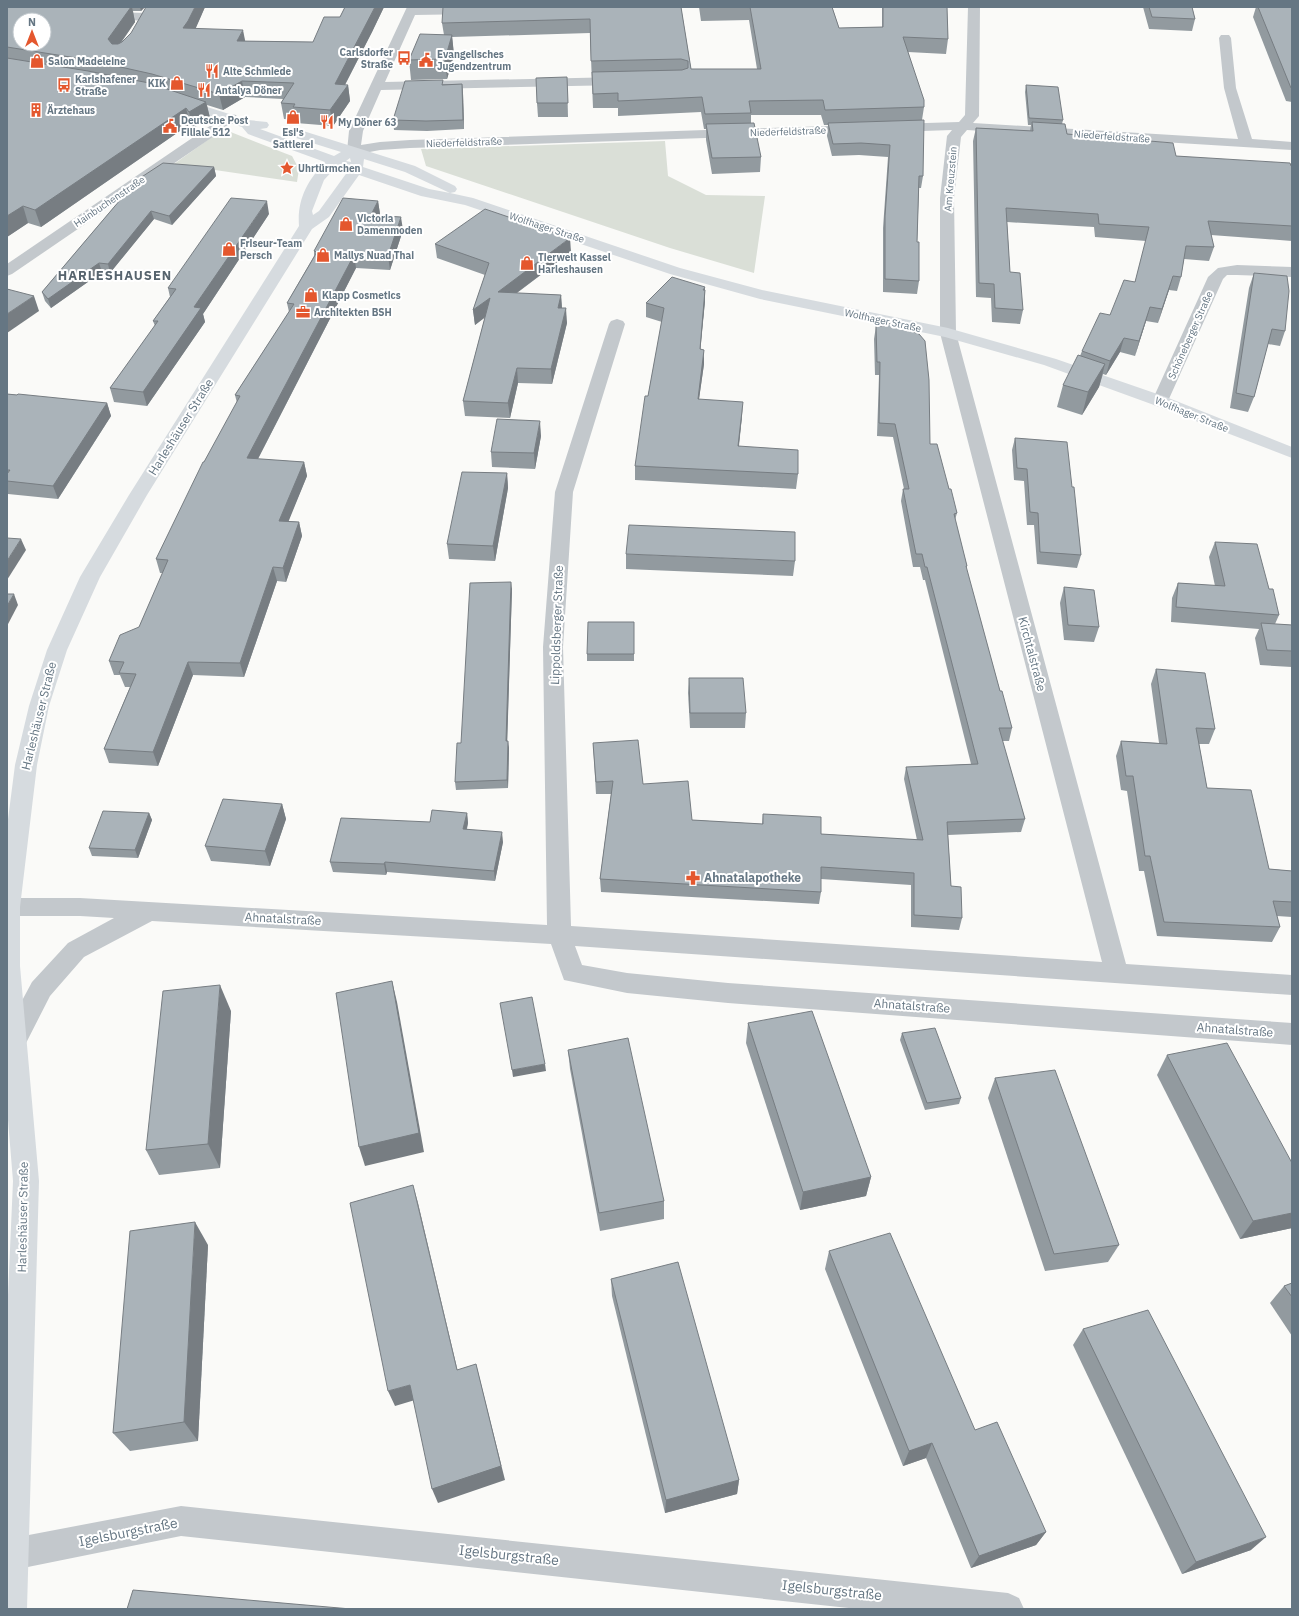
<svg xmlns="http://www.w3.org/2000/svg" width="1299" height="1616" font-family="'IBM Plex Sans',sans-serif">
  <style>
    .green { fill: #dadfd7 }
    .lines { fill: none; stroke-linecap: round; stroke-linejoin: round }
    .minor { fill: #c3c8cc; fill-rule: evenodd }
    .major { fill: #d6dbdf; fill-rule: evenodd }
    .wall { fill: #929a9f }
    .shaded-wall { fill: #777d82 }
    .building { fill: #aab3b9; stroke: #777d82; fill-rule: evenodd }
    .labels { text-anchor: middle; stroke-width: 4; stroke-linejoin: round; paint-order: stroke }
    .far-poi-label { font-size: 10px; font-weight: bold; fill: #657683; stroke: #fff; text-anchor: start }
    .far-street-label { font-size: 10px; fill: #657683; stroke: #fff }
    .street-label { font-size: 12px; fill: #657683; stroke: #fff }
    .poi-label { font-size: 12px; font-weight: bold; fill: #657683; stroke: #fff; text-anchor: start }
    .far-district-label { font-size: 13px; font-weight: bold; letter-spacing: 1px; fill: #57646e; stroke: #fff }
    .near-street-label { font-size: 14px; fill: #657683; stroke: #fff }
  </style>
  <rect width="100%" height="100%" fill="#fafaf8"/>
  <g class="green">
    <path d="M223 129 292 156 299 169 297 182 174 164Z"/>
    <path d="M665 141 668 176 706 195 765 196 754 273 670 248 426 166 421 149Z"/>
  </g>
  <g class="lines">
    <g class="minor">
      <path d="M74 7H89L97 10 112 12 146 13 150 14 152 17 150 20 146 21C128 19 85 23 74 7Z"/>
      <path d="M407 7H475L479 10 477 13 473 14 415 15 385 82 621 77 626 78 627 81 626 84 621 85 381 90 363 131 361 145 380 142 410 140 857 125 862 126 864 129 862 132 857 133 410 148 380 150 354 155 349 154 347 151 349 131Z"/>
      <path d="M968 7H980L979 116 973 123 1238 139 1224 88 1219 38 1221 35H1229L1231 38 1236 88 1252 139 1292 142V150L967 130 961 137 954 198 956 333 1126 964 1292 975V995L575 946 582 965 627 973 728 983 1292 1023V1045L728 1003 627 993 564 980 551 944 152 921 84 957 50 996 23 1049 14 1052 7 1049V1022L10 1023 32 982 68 943 114 918 80 916H7V898H80L547 925 543 647 555 492 609 324 611 321 617 319 623 321 625 324 573 492 563 647 571 926 1102 962 940 333V198L947 136 952 130 894 132 889 131 887 128 889 125 894 124 959 122 965 115Z"/>
      <path d="M231 114 236 115 238 118 236 121 12 274 7 276V264L226 115Z"/>
      <path d="M1237 265 1292 267V277L1237 275H1227L1223 279 1168 401 1166 405 1160 406 1154 405 1152 401 1208 277 1218 268Z"/>
      <path d="M181 1506 1008 1593 1019 1598 1024 1609H858L181 1536 13 1570 7 1567V1541L13 1538Z"/>
    </g>
    <path class="major" d="M179 98 248 120 267 122 269 125 267 128 260 129 334 156 341 152 290 136 288 133 290 130H300L415 166 455 186 457 189 455 192 450 193 473 198 680 268 762 290 948 328 1056 359 1166 397 1292 447V458L1154 405 1044 365 945 337 760 299 670 274 465 205 421 196 359 175 329 217 312 229 147 495 100 577 67 650 49 706 37 765 20 907V966L39 1181 27 1609H7V1318L13 1181 7 1108V827L15 765 29 706 47 650 80 577 129 495 299 226C297 200 307 181 325 162L248 134 242 127 174 105 172 102 174 99ZM350 158 351 162 346 161ZM364 159 405 172 450 193 429 189 363 167ZM336 167 348 171 319 211 313 215 312 211 324 180Z"/>
  </g>
  <g class="wall">
    <path d="M7 7H145L141 11H133L135 22 121 43 205 7 195 29 245 41 313 42 340 17 345 7H384L372 32 345 85H348L350 101 333 126 296 123V120L284 119 281 103 283 99 245 97 223 110 207 105 210 118 193 128 190 124 41 227 28 223 7 237Z"/>
    <path d="M681 7 691 69H757L749 20 701 21 699 7H832L839 28 882 27V7H947L948 39 946 54 908 52 924 107 922 120 923 176 921 188H919L917 242 919 281 917 294 883 292V228L888 157 859 155 832 156 827 136 828 125H824L821 115H751V123L761 157 760 172 712 174 706 140V129H704L701 112 618 116V108H593L590 33 452 37 454 55 447 79 411 80 409 60 444 35 442 23Z"/>
    <path d="M1034 7H1053V8Z"/>
    <path d="M1143 7H1192L1195 19 1192 31 1149 29Z"/>
    <path d="M1256 7H1292V102L1286 101 1253 17Z"/>
    <path d="M567 77 568 117H538L537 103Z"/>
    <path d="M443 84H462L463 93 464 129 427 131 394 130 393 120Z"/>
    <path d="M1026 85 1063 120 1062 124 1067 134 1176 156 1292 166V241L1211 235 1214 247 1209 261 1184 259 1181 277 1177 291 1169 290 1158 323 1146 321 1135 356 1120 352 1106 375 1103 374 1099 387 1082 415 1057 407 1063 385 1080 356 1082 351 1110 315 1135 282 1146 241 1095 237 1094 227 1007 222 1010 272 1023 310 1020 324 992 322 991 298 976 297 973 141 976 128 1030 131 1031 125H1028L1025 92Z"/>
    <path d="M214 167 216 176 172 225 154 219 110 273 102 272 51 308 45 301 42 292 137 180Z"/>
    <path d="M378 201 380 214V215L403 230 390 270 356 268 258 459 304 462 307 476 288 521 299 522 302 536 286 582 277 581 244 677 193 675 158 766 109 763 104 749 130 687H125L120 675H114L109 661 139 627 163 573H160L156 559 204 462 237 403 235 395 289 312 287 303 314 256V251Z"/>
    <path d="M269 214 203 314 205 322 147 406 114 402 110 388 155 326 153 321 170 297 168 288Z"/>
    <path d="M435 244 571 252 517 293 561 295 562 308 567 323 552 384 518 383 510 418 465 416 463 401 485 317 475 325 473 310 485 275 437 258Z"/>
    <path d="M1254 273 1285 331 1280 346 1268 344 1254 397 1248 412 1230 408 1249 288Z"/>
    <path d="M705 301 700 349 704 364 699 399 742 416 739 446 798 474 796 489 635 480V466L648 396 662 322 646 317V303Z"/>
    <path d="M884 321 930 444 949 489 957 513 955 520 967 566 966 569 1000 691 1012 728 1009 741H1002L1025 819 1021 832 948 835 951 886 962 918 959 930 911 927V885L821 879V892L819 904 601 892 600 879 611 794H596L593 743 643 784 692 820 762 824 763 814 821 834 917 840 904 779 906 767 971 764 925 580H923L920 567H913L901 501 903 489H904L893 437 877 436 879 375H875L874 339 876 326H883Z"/>
    <path d="M7 394 107 403 111 416 58 499 8 494 7 492Z"/>
    <path d="M541 436 535 469 492 467 491 452Z"/>
    <path d="M1015 438 1072 487 1081 555 1077 568 1037 564 1034 525H1027L1024 481 1014 480 1012 450Z"/>
    <path d="M507 473 508 488 495 561 449 559 447 544Z"/>
    <path d="M1215 542 1269 589 1279 615 1275 624 1292 625V667L1260 665 1255 638 1259 629 1171 622 1172 598 1178 583 1215 586 1209 557Z"/>
    <path d="M626 554 795 561 793 576 626 569Z"/>
    <path d="M1064 587 1099 627 1094 642 1064 640 1060 603Z"/>
    <path d="M512 589 507 741 509 748 508 788 456 790 455 782 461 743Z"/>
    <path d="M634 622V661H587V654Z"/>
    <path d="M1156 669 1215 729 1209 744H1199L1207 788 1269 869 1292 871V917L1277 916 1280 927 1272 942 1157 936 1144 871H1139L1127 791 1121 790 1116 756 1121 741 1159 743 1151 684Z"/>
    <path d="M689 678 746 713 745 728H690L688 693Z"/>
    <path d="M282 804 286 819 270 866 211 861 205 846Z"/>
    <path d="M149 813 152 820 138 858 92 856 89 848Z"/>
    <path d="M467 813 468 823 467 829 503 842 495 881 387 872 386 875 333 872 330 862 430 822Z"/>
    <path d="M231 1011 220 1168 159 1175 146 1150Z"/>
    <path d="M748 1023 871 1177 866 1196 800 1210 746 1043Z"/>
    <path d="M902 1033 961 1098 959 1104 925 1110 900 1040Z"/>
    <path d="M568 1050 664 1201V1219L600 1231 570 1069Z"/>
    <path d="M1167 1055 1292 1163V1228L1240 1239 1157 1075Z"/>
    <path d="M995 1078 1119 1245 1108 1262 1045 1271 988 1098Z"/>
    <path d="M208 1245 198 1441 130 1451 113 1433Z"/>
    <path d="M829 1251 1046 1532 1036 1545 971 1568 926 1458 903 1466 825 1269Z"/>
    <path d="M611 1279 739 1480 737 1494 665 1513 612 1296Z"/>
    <path d="M1292 1283V1336L1270 1303 1284 1286Z"/>
    <path d="M1083 1329 1251 1550 1182 1574 1073 1345Z"/>
  </g>
  <g class="shaded-wall">
    <path d="M131 7H132L135 22 112 55 108 39Z"/>
    <path d="M140 7H145L141 11Z"/>
    <path d="M195 7H205L192 37 183 28Z"/>
    <path d="M375 7H384L372 32 337 100 335 84Z"/>
    <path d="M243 30 246 45 237 41Z"/>
    <path d="M452 35 454 55 447 79 445 59Z"/>
    <path d="M242 81 245 97 223 110 219 94Z"/>
    <path d="M462 84 463 93 464 129 463 120Z"/>
    <path d="M348 85 350 101 333 126 330 110Z"/>
    <path d="M206 102 210 118 193 128 189 112Z"/>
    <path d="M186 108 190 124 41 227 35 210Z"/>
    <path d="M214 167 216 176 172 225 169 216Z"/>
    <path d="M267 201 269 214 203 314 205 322 147 406 143 392 194 307Z"/>
    <path d="M378 201 380 214 373 228 371 215Z"/>
    <path d="M23 206 28 223 7 237V216Z"/>
    <path d="M151 211 154 219 110 273 108 264Z"/>
    <path d="M401 217 403 230 390 270 388 256Z"/>
    <path d="M570 238 571 252 499 306 498 292Z"/>
    <path d="M354 255 356 268 251 472 247 458Z"/>
    <path d="M99 263 102 272 51 308 48 299Z"/>
    <path d="M1173 276 1169 290 1158 323 1162 309Z"/>
    <path d="M705 287V301L699 364 703 290Z"/>
    <path d="M561 295 562 310 558 308Z"/>
    <path d="M34 296 39 311 7 333V314Z"/>
    <path d="M490 298 492 312 475 325 473 310Z"/>
    <path d="M1150 307 1146 321 1135 356 1139 341Z"/>
    <path d="M566 308 567 323 552 384 551 369Z"/>
    <path d="M1124 338 1120 352 1106 375 1110 361Z"/>
    <path d="M704 350V364L697 413 698 399Z"/>
    <path d="M1105 364 1099 387 1082 415 1088 392Z"/>
    <path d="M517 368 518 383 510 418 508 403Z"/>
    <path d="M743 402 742 416 737 461 738 446Z"/>
    <path d="M107 403 111 416 58 499 53 486Z"/>
    <path d="M540 421 541 436 535 469 534 453Z"/>
    <path d="M304 462 307 476 283 535 279 521Z"/>
    <path d="M507 473 508 488 495 561 493 546Z"/>
    <path d="M299 522 302 536 286 582 283 568Z"/>
    <path d="M21 539 26 550 7 580V561Z"/>
    <path d="M273 567 277 581 244 677 240 663Z"/>
    <path d="M511 582 512 589 507 748 506 741Z"/>
    <path d="M14 594 18 605 7 626V606Z"/>
    <path d="M188 662 193 675 158 766 153 752Z"/>
    <path d="M508 741 509 748 508 788 507 780Z"/>
    <path d="M282 804 286 819 270 866 265 851Z"/>
    <path d="M149 813 152 820 138 858 135 850Z"/>
    <path d="M467 813 468 823 464 839 463 829Z"/>
    <path d="M502 832 503 842 495 881 494 871Z"/>
    <path d="M385 862 387 872 386 875 384 864Z"/>
    <path d="M392 981 397 1002 424 1152 365 1166 359 1147Z"/>
    <path d="M220 985 231 1011 220 1168 208 1144Z"/>
    <path d="M545 1064 546 1071 513 1077 512 1070Z"/>
    <path d="M871 1177 866 1196 800 1210 803 1192Z"/>
    <path d="M413 1185 418 1203 461 1385 457 1370Z"/>
    <path d="M1292 1213V1228L1240 1239 1253 1221Z"/>
    <path d="M195 1222 208 1245 198 1441 184 1422Z"/>
    <path d="M476 1364 505 1480 438 1503 432 1489Z"/>
    <path d="M410 1385 415 1400 395 1406 388 1391Z"/>
    <path d="M932 1443 926 1458 903 1466 909 1451Z"/>
    <path d="M739 1480 737 1494 665 1513 666 1500Z"/>
    <path d="M1046 1532 1036 1545 971 1568 979 1556Z"/>
    <path d="M1266 1537 1251 1550 1182 1574 1196 1562Z"/>
  </g>
  <g class="building">
    <path d="M7 7H131L108 39 112 44H118L122 42 131 33 146 7H195L188 21 183 28 243 30 237 41 313 42 324 17H340L345 7H375L335 84 348 85 330 110 293 107 295 104 281 103 294 83 242 81 219 94 152 74 89 60 7 47ZM20 20H44V44H20Z"/>
    <path d="M443 7H681L691 69H761L750 7H832L839 28 883 27V7H947L948 39 903 37 924 100V107L825 110 823 100 749 101 751 113 705 114 702 97 618 101V93L593 94 592 72 682 70 688 68V61L681 59 591 61 590 19 442 23Z"/>
    <path d="M1149 7H1192L1195 19 1152 17Z"/>
    <path d="M1258 7H1292V88H1291Z"/>
    <path d="M420 34 452 35 445 59 409 60Z"/>
    <path d="M7 58 88 71 149 83 206 102 189 112 186 108 35 210 23 206 7 216Z"/>
    <path d="M567 77 568 103H537L536 78Z"/>
    <path d="M443 80 442 85 462 84 463 120 426 121 393 120 405 81Z"/>
    <path d="M1026 85 1058 87 1063 120 1029 118Z"/>
    <path d="M924 120 923 176H919L917 242H919V281L885 279V216L890 145 861 143 833 144 828 123Z"/>
    <path d="M1032 122 1065 124 1067 134 1173 143 1176 156 1290 163 1291 166H1292V226L1208 221 1214 247 1186 246 1181 277 1173 276 1162 309 1150 307 1139 341 1124 338 1110 361 1082 351 1100 313 1110 315 1124 280 1135 282 1149 227 1099 224 1098 214 1006 208 1010 272 1020 273 1023 310 995 308 994 284 979 283 976 128 1033 131Z"/>
    <path d="M754 123 761 157 712 158 706 124Z"/>
    <path d="M163 163 214 167 169 216 151 211 108 264 99 263 48 299 42 292 137 180Z"/>
    <path d="M231 198 267 201 194 307 201 308 143 392 110 388 158 321H153L176 289 168 288Z"/>
    <path d="M343 198 378 201 371 215 401 217 388 256 354 255 247 458 304 462 279 521 299 522 283 568 273 567 240 663 188 662 153 752 104 749 136 674 119 673 124 662 109 661 120 635 139 627 168 560 156 559 203 462H204L240 396 235 395 294 304 287 303 317 252 314 251Z"/>
    <path d="M485 209 570 238 498 292 561 295 558 308H566L551 369 517 368 508 403 463 401 490 298 473 310 489 263 435 244Z"/>
    <path d="M1254 273 1287 276 1289 291 1285 331 1272 329 1254 397 1236 393Z"/>
    <path d="M672 277 705 287 703 290H705L700 349 704 350 698 399 743 402 738 446 798 450V474L635 466 645 396H648L664 308 646 303Z"/>
    <path d="M7 289 34 296 7 314Z"/>
    <path d="M884 321 919 334 925 341 929 380 930 444H937L949 489H951L957 513 954 514 967 566H966L1000 691H1002L1012 728H999L1025 819 947 822 951 886 961 887 962 918 914 915V873L821 867V892L600 879 613 781 596 782 593 743 638 740 643 784 688 781 692 820 763 824V814L821 817V834L923 840 906 767 978 764 927 567H925L922 554H916L903 489H909L895 424 879 423 880 362H877L876 326H884Z"/>
    <path d="M1078 355 1105 364 1088 392 1063 385Z"/>
    <path d="M7 394 17 395 18 394 107 403 53 486 7 481V474L10 470H7Z"/>
    <path d="M497 419 540 421 534 453 491 452Z"/>
    <path d="M1015 438 1067 442 1072 487H1074L1081 555 1040 552 1038 513 1030 512 1027 469 1017 468Z"/>
    <path d="M462 472 507 473 493 546 447 544Z"/>
    <path d="M629 525 795 532V561L626 554Z"/>
    <path d="M7 538 21 539 7 561Z"/>
    <path d="M1215 542 1257 544 1269 589H1273L1279 615 1176 607 1178 583 1225 586Z"/>
    <path d="M511 582 506 741H508L507 780 455 782 457 743H461L470 583Z"/>
    <path d="M1064 587 1094 590 1099 627 1068 625Z"/>
    <path d="M7 594H14L7 606Z"/>
    <path d="M588 622H634V654H587Z"/>
    <path d="M1261 623 1292 625V651L1267 650Z"/>
    <path d="M1156 669 1205 673 1215 729 1196 728 1207 788 1251 790 1269 869 1292 871V902L1273 901 1280 927 1164 922 1150 856H1145L1133 776H1126L1121 741 1167 744Z"/>
    <path d="M689 678H743L746 713H690Z"/>
    <path d="M223 799 282 804 265 851 205 846Z"/>
    <path d="M432 810 467 813 463 829 502 832 494 871 385 862 384 864 330 862 341 818 430 822Z"/>
    <path d="M103 811 149 813 135 850 89 848Z"/>
    <path d="M392 981 419 1133 359 1147 336 993Z"/>
    <path d="M220 985 208 1144 146 1150 163 991Z"/>
    <path d="M532 997 545 1064 512 1070 500 1003Z"/>
    <path d="M812 1011 871 1177 803 1192 748 1023Z"/>
    <path d="M935 1028 961 1098 927 1103 902 1033Z"/>
    <path d="M628 1038 664 1201 599 1213 568 1050Z"/>
    <path d="M1227 1043 1292 1163V1213L1253 1221 1167 1055Z"/>
    <path d="M1055 1070 1119 1245 1054 1254 995 1078Z"/>
    <path d="M413 1185 457 1370 476 1364 501 1466 432 1489 410 1385 388 1391 350 1203Z"/>
    <path d="M195 1222 184 1422 113 1433 130 1231Z"/>
    <path d="M890 1233 975 1430 997 1422 1046 1532 979 1556 932 1443 909 1451 829 1251Z"/>
    <path d="M678 1262 739 1480 666 1500 611 1279Z"/>
    <path d="M1292 1283V1297L1284 1286Z"/>
    <path d="M1148 1310 1266 1537 1196 1562 1083 1329Z"/>
    <path d="M133 1590 351 1609H127Z"/>
  </g>
  <defs>
    <symbol id="bus-bare" viewBox="-9 -9 18 18"><path d="M-5-6H5V4H4V6H2V4H-2V6H-4V4H-5ZM-3.5-4V0h7V-4ZM-3.5 1.2v1.5H-2V1.2ZM2 1.2v1.5H3.5V1.2Z" fill="#e4572e" stroke="#fff" stroke-width="2.5" paint-order="stroke"/></symbol>
    <symbol id="civic-bare" viewBox="-9 -9 18 18"><path d="M-.6-6.5H3V-4.5H.6V-3L4-1V1h2V6H-6V1h2V-1L-.6-3ZM-1.2 2.5V6h2.4V2.5Z" fill="#e4572e" stroke="#fff" stroke-width="2.5" paint-order="stroke"/></symbol>
    <symbol id="shop-bare" viewBox="-9 -9 18 18"><path d="M-5-2.5h2.3a2.7 3.5 0 0 1 5.4 0H5L5.5 6h-11ZM-1.5-2.5h3a1.5 2.3 0 0 0-3 0Z" fill="#e4572e" stroke="#fff" stroke-width="2.5" paint-order="stroke"/></symbol>
    <symbol id="restaurant-bare" viewBox="-9 -9 18 18"><path d="M-5-6h1v4h1v-4h1v4h1v-4h1v5L-1.5 .5V6h-2V.5L-5-1ZM5-6V6H3V1.5H1.5Q1.5-4 5-6Z" fill="#e4572e" stroke="#fff" stroke-width="2.5" paint-order="stroke"/></symbol>
    <symbol id="building-bare" viewBox="-9 -9 18 18"><path d="M-4-6H4V6H1V3H-1V6H-4ZM-2.5-4.3h1.7v1.8h-1.7ZM.8-4.3h1.7v1.8H.8ZM-2.5-1h1.7V.8h-1.7ZM.8-1h1.7V.8H.8Z" fill="#e4572e" stroke="#fff" stroke-width="2.5" paint-order="stroke"/></symbol>
    <symbol id="sight-bare" viewBox="-9 -9 18 18"><path d="M0-6L1.8-2.2L6-1.7L2.9 1.2L3.7 5.4L0 3.3L-3.7 5.4L-2.9 1.2L-6-1.7L-1.8-2.2Z" fill="#e4572e" stroke="#fff" stroke-width="2.5" paint-order="stroke"/></symbol>
    <symbol id="office-bare" viewBox="-9 -9 18 18"><path d="M-6-3h4V-5.5h4V-3h4V5H-6ZM-1-4.5V-3h2v-1.5ZM-6 0V1H6V0Z" fill="#e4572e" stroke="#fff" stroke-width="2.5" paint-order="stroke"/></symbol>
    <symbol id="pharmacy-bare" viewBox="-9 -9 18 18"><path d="M-2-6h4v4h4v4h-4v4h-4v-4h-4v-4h4Z" fill="#e4572e" stroke="#fff" stroke-width="2.5" paint-order="stroke"/></symbol>
  </defs>
  <g fill-rule="evenodd">
    <use href="#bus-bare" x="394" y="48" width="20" height="20"/>
    <use href="#civic-bare" x="416" y="50" width="20" height="20"/>
    <use href="#shop-bare" x="27" y="51" width="20" height="20"/>
    <use href="#restaurant-bare" x="202" y="61" width="20" height="20"/>
    <use href="#shop-bare" x="167" y="73" width="20" height="20"/>
    <use href="#bus-bare" x="54" y="75" width="20" height="20"/>
    <use href="#restaurant-bare" x="194" y="80" width="20" height="20"/>
    <use href="#building-bare" x="26" y="100" width="20" height="20"/>
    <use href="#shop-bare" x="283" y="107" width="20" height="20"/>
    <use href="#restaurant-bare" x="317" y="112" width="20" height="20"/>
    <use href="#civic-bare" x="160" y="116" width="20" height="20"/>
    <use href="#sight-bare" x="277" y="158" width="20" height="20"/>
    <use href="#shop-bare" x="336" y="214" width="20" height="20"/>
    <use href="#shop-bare" x="219" y="239" width="20" height="20"/>
    <use href="#shop-bare" x="313" y="245" width="20" height="20"/>
    <use href="#shop-bare" x="517" y="253" width="20" height="20"/>
    <use href="#shop-bare" x="301" y="285" width="20" height="20"/>
    <use href="#office-bare" x="293" y="302" width="20" height="20"/>
    <use href="#pharmacy-bare" x="683" y="868" width="20" height="20"/>
  </g>
  <g class="labels">
    <g class="far-poi-label">
      <text x="393" y="56" text-anchor="end">Carlsdorfer<tspan x="393" dy="12">Straße</tspan></text>
      <text x="437" y="58">Evangelisches<tspan x="437" dy="12">Jugendzentrum</tspan></text>
      <text x="48" y="65">Salon Madeleine</text>
      <text x="223" y="75">Alte Schmiede</text>
      <text x="75" y="83">Karlshafener<tspan x="75" dy="12">Straße</tspan></text>
      <text x="166" y="87" text-anchor="end">KIK</text>
      <text x="215" y="94">Antalya Döner</text>
      <text x="47" y="114">Ärztehaus</text>
      <text x="181" y="124">Deutsche Post<tspan x="181" dy="12">Filiale 512</tspan></text>
      <text x="338" y="126">My Döner 63</text>
      <text x="293" y="136" text-anchor="middle">Esi's<tspan x="293" dy="12">Sattlerei</tspan></text>
      <text x="298" y="172">Uhrtürmchen</text>
      <text x="357" y="222">Victoria<tspan x="357" dy="12">Damenmoden</tspan></text>
      <text x="240" y="247">Friseur-Team<tspan x="240" dy="12">Persch</tspan></text>
      <text x="334" y="259">Mallys Nuad Thai</text>
      <text x="538" y="261">Tierwelt Kassel<tspan x="538" dy="12">Harleshausen</tspan></text>
      <text x="322" y="299">Klapp Cosmetics</text>
      <text x="314" y="316">Architekten BSH</text>
    </g>
    <g class="far-street-label">
      <text transform="translate(788 131) rotate(-2)" y="4">Niederfeldstraße</text>
      <text transform="translate(1112 136) rotate(4)" y="4">Niederfeldstraße</text>
      <text transform="translate(464 142) rotate(-2)" y="4">Niederfeldstraße</text>
      <text transform="translate(950 179) rotate(-85)" y="4">Am Kreuzstein</text>
      <text transform="translate(109 201) rotate(-34)" y="4">Hainbuchenstraße</text>
      <text transform="translate(547 227) rotate(18)" y="4">Wolfhager Straße</text>
      <text transform="translate(883 320) rotate(12)" y="4">Wolfhager Straße</text>
      <text transform="translate(1190 335) rotate(-66)" y="4">Schöneberger Straße</text>
      <text transform="translate(1192 414) rotate(22)" y="4">Wolfhager Straße</text>
    </g>
    <g class="street-label">
      <text transform="translate(181 427) rotate(-58)" y="4">Harleshäuser Straße</text>
      <text transform="translate(557 625) rotate(-88)" y="4">Lippoldsberger Straße</text>
      <text transform="translate(1032 654) rotate(75)" y="4">Kirchtalstraße</text>
      <text transform="translate(39 716) rotate(-76)" y="4">Harleshäuser Straße</text>
      <text transform="translate(283 919) rotate(3)" y="4">Ahnatalstraße</text>
      <text transform="translate(912 1006) rotate(4)" y="4">Ahnatalstraße</text>
      <text transform="translate(1235 1030) rotate(4)" y="4">Ahnatalstraße</text>
      <text transform="translate(23 1217) rotate(-89)" y="4">Harleshäuser Straße</text>
    </g>
    <g class="poi-label">
      <text x="704" y="882">Ahnatalapotheke</text>
    </g>
    <g class="far-district-label">
      <text x="115" y="280">HARLESHAUSEN</text>
    </g>
    <g class="near-street-label">
      <text transform="translate(128 1532) rotate(-11)" y="5">Igelsburgstraße</text>
      <text transform="translate(509 1555) rotate(6)" y="5">Igelsburgstraße</text>
      <text transform="translate(832 1590) rotate(6)" y="5">Igelsburgstraße</text>
    </g>
  </g>
  <rect width="1299" height="1616" fill="none" stroke="#657683" stroke-width="16"/>
  <g transform="translate(32 32)"><circle r="19" fill="#ffffff" stroke="#c1c8cd"/>
  <path d="M0-3L7 15L0 10L-7 15Z" fill="#e4572e"/>
  <text y="-6" font-size="11" font-weight="bold" text-anchor="middle" fill="#657683">N</text>
  </g>
</svg>
